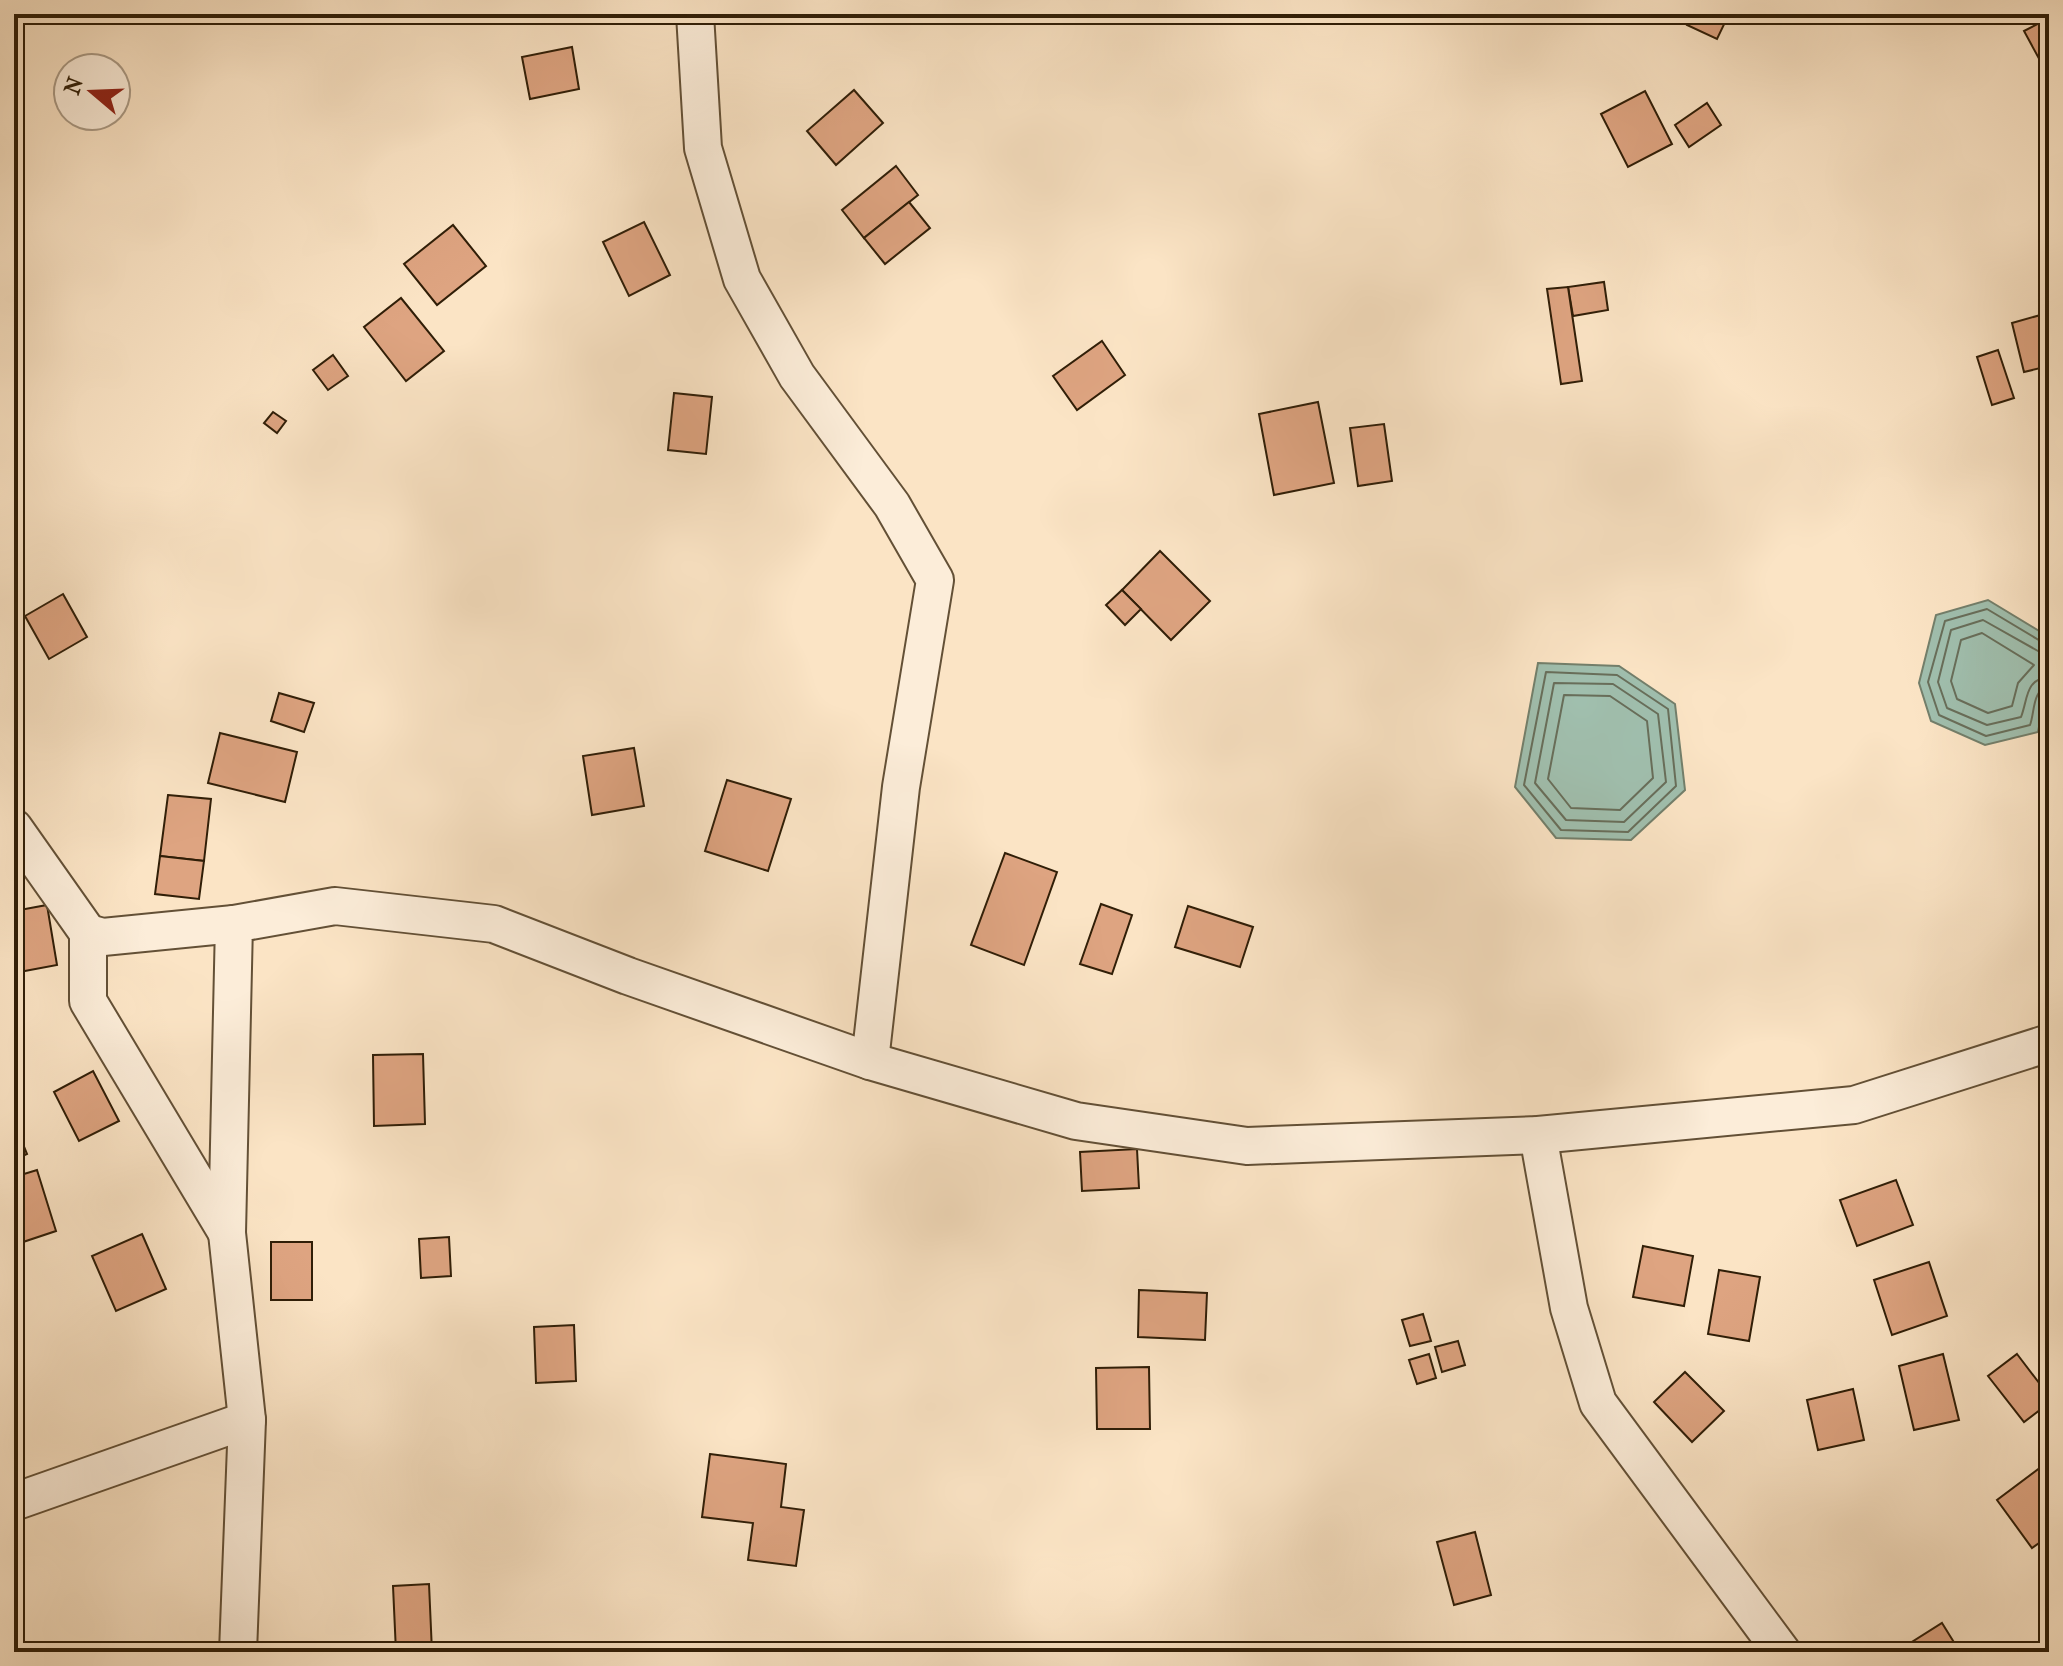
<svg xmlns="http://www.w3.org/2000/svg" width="2063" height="1666" font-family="'IM FELL French Canon',serif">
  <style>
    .water { fill: #a0bfae; stroke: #737f6b; stroke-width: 2 }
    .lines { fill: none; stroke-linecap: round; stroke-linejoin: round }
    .shore { stroke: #686e5a; stroke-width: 2 }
    .building { fill: #dea481; stroke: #301e07; stroke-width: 2 }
    .minor-casing { stroke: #635036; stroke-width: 40 }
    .minor { stroke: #fcedd9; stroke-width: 36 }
  </style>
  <rect width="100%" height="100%" fill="#fbe4c5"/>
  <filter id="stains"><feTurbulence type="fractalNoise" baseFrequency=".0025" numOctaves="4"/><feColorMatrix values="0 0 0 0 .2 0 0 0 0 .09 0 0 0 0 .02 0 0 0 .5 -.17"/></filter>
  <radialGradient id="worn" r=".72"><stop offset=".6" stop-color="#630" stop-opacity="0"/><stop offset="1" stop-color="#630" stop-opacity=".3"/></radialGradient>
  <g class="water">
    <path d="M1988 600 2049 637V677L2038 732 1985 745 1931 721 1919 683 1936 615Z"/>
    <path d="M1538 663 1619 666 1675 704 1685 790 1631 840 1556 838 1515 787Z"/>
  </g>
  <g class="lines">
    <g class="shore">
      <path d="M1982 633 2034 665 2018 683 2012 706 1988 713 1957 699 1951 681 1961 640Z"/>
      <path d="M2049 643 2042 642 1987 609 1945 621 1928 682 1939 715 1986 736 2030 725C2035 712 2032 689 2049 687"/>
      <path d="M2049 653 2038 651 1983 620 1951 630 1938 682 1947 708 1987 725 2021 717C2028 699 2025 679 2049 677"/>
      <path d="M1546 672 1617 675 1668 709 1676 786 1628 832 1561 830 1524 785Z"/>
      <path d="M1554 683 1613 684 1658 714 1666 782 1624 822 1566 820 1535 783Z"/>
      <path d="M1564 695 1610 696 1647 721 1653 778 1620 810 1571 808 1548 779Z"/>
    </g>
  </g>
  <g class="building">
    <path d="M1692 14H1729L1717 39 1687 25Z"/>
    <path d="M2049 18V77L2024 31Z"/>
    <path d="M572 47 579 89 530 99 522 57Z"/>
    <path d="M854 90 883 123 836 165 807 131Z"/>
    <path d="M1645 91 1672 144 1628 167 1601 114Z"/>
    <path d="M1707 103 1721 125 1689 147 1675 125Z"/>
    <path d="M896 166 918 195 864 238 842 210Z"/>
    <path d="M909 202 930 228 885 264 864 238Z"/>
    <path d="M644 222 670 275 629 296 603 242Z"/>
    <path d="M453 225 486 266 437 305 404 264Z"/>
    <path d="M1604 282 1608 310 1573 316 1568 287Z"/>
    <path d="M1568 287 1582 381 1561 384 1547 289Z"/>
    <path d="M401 298 444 351 406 381 364 327Z"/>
    <path d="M2044 314 2049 335V366L2024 372 2012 323Z"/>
    <path d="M1102 341 1125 375 1077 410 1053 376Z"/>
    <path d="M1998 350 2014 398 1992 405 1977 357Z"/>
    <path d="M333 355 348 376 328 390 313 370Z"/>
    <path d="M674 393 712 397 706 454 668 450Z"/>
    <path d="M1318 402 1334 483 1274 495 1259 414Z"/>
    <path d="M273 412 286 421 277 433 264 423Z"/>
    <path d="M1384 424 1392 481 1358 486 1350 428Z"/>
    <path d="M1160 551 1210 601 1171 640 1122 590Z"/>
    <path d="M1122 590 1141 609 1125 625 1106 605Z"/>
    <path d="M63 594 87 637 49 659 25 616Z"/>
    <path d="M279 693 314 703 304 732 271 721Z"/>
    <path d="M220 733 297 752 285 802 208 783Z"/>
    <path d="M634 748 644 806 592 815 583 756Z"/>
    <path d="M727 780 791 799 768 871 705 851Z"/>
    <path d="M168 795 211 799 204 861 160 856Z"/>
    <path d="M1005 853 1057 872 1024 965 971 945Z"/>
    <path d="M160 856 204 861 199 899 155 894Z"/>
    <path d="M1101 904 1132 915 1112 974 1080 964Z"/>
    <path d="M47 905 57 965 14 973V911Z"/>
    <path d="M1188 906 1253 927 1240 967 1175 947Z"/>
    <path d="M423 1054 425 1124 374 1126 373 1055Z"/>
    <path d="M93 1071 119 1121 79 1141 54 1092Z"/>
    <path d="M14 1122 27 1154 14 1160Z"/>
    <path d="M1137 1149 1139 1188 1082 1191 1080 1152Z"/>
    <path d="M37 1170 56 1231 14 1245V1177Z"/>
    <path d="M1896 1180 1913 1225 1857 1246 1840 1200Z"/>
    <path d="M142 1234 166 1289 116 1311 92 1256Z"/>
    <path d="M449 1237 451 1276 421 1278 419 1239Z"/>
    <rect x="271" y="1242" width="41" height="58"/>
    <path d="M1643 1246 1693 1256 1684 1306 1633 1297Z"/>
    <path d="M1929 1262 1947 1316 1892 1335 1874 1280Z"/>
    <path d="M1719 1270 1760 1277 1749 1341 1708 1334Z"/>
    <path d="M1139 1290 1207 1293 1205 1340 1138 1337Z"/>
    <path d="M1423 1314 1431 1341 1410 1346 1402 1320Z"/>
    <path d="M574 1325 576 1381 536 1383 534 1327Z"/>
    <path d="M1458 1341 1465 1365 1442 1372 1435 1347Z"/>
    <path d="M1429 1354 1436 1378 1417 1384 1409 1360Z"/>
    <path d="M1943 1354 1959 1420 1914 1430 1899 1366Z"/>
    <path d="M2017 1354 2049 1396V1403L2024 1422 1988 1376Z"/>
    <path d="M1149 1367 1150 1429H1097L1096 1368Z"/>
    <path d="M1685 1372 1724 1411 1692 1442 1654 1402Z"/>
    <path d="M1853 1389 1864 1440 1818 1450 1807 1400Z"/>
    <path d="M710 1454 786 1464 781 1507 804 1510 796 1566 748 1560 753 1523 702 1517Z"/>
    <path d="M2049 1461V1536L2032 1548 1997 1500Z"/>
    <path d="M1475 1532 1491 1595 1454 1605 1437 1542Z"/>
    <path d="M429 1584 432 1652H396L393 1586Z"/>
    <path d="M1942 1623 1960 1652H1896Z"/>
  </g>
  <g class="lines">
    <defs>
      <g id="minor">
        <path d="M695 14 703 148 742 279 797 376 892 505 935 580 901 787 870 1061"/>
        <path d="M14 828 88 933V1001L227 1233"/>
        <path d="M88 933 103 937 234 924"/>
        <path d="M1538 1135 1569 1308 1598 1403 1782 1652"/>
        <path d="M14 1502 247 1420"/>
        <path d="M238 1652 247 1420 227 1233 234 924 335 906 494 924 628 976 870 1061 1076 1121 1247 1146 1538 1135 1854 1105 2049 1043"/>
      </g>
    </defs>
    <use href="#minor" class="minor-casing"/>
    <use href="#minor" class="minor"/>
  </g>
  <rect width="2063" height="1666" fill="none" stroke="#fbe4c5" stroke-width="48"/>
  <rect x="16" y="16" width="2031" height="1634" fill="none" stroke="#301e07" stroke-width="4"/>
  <rect x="24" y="24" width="2015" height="1618" fill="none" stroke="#301e07" stroke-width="2"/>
  <g transform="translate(92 92) rotate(289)"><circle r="38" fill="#fcedd9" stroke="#aa9a85" stroke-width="2"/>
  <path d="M0-6L14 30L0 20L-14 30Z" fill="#8f2418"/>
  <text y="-12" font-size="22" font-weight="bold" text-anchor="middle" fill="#301e07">N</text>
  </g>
  <rect width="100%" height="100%" filter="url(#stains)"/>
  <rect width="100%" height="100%" fill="url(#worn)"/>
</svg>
